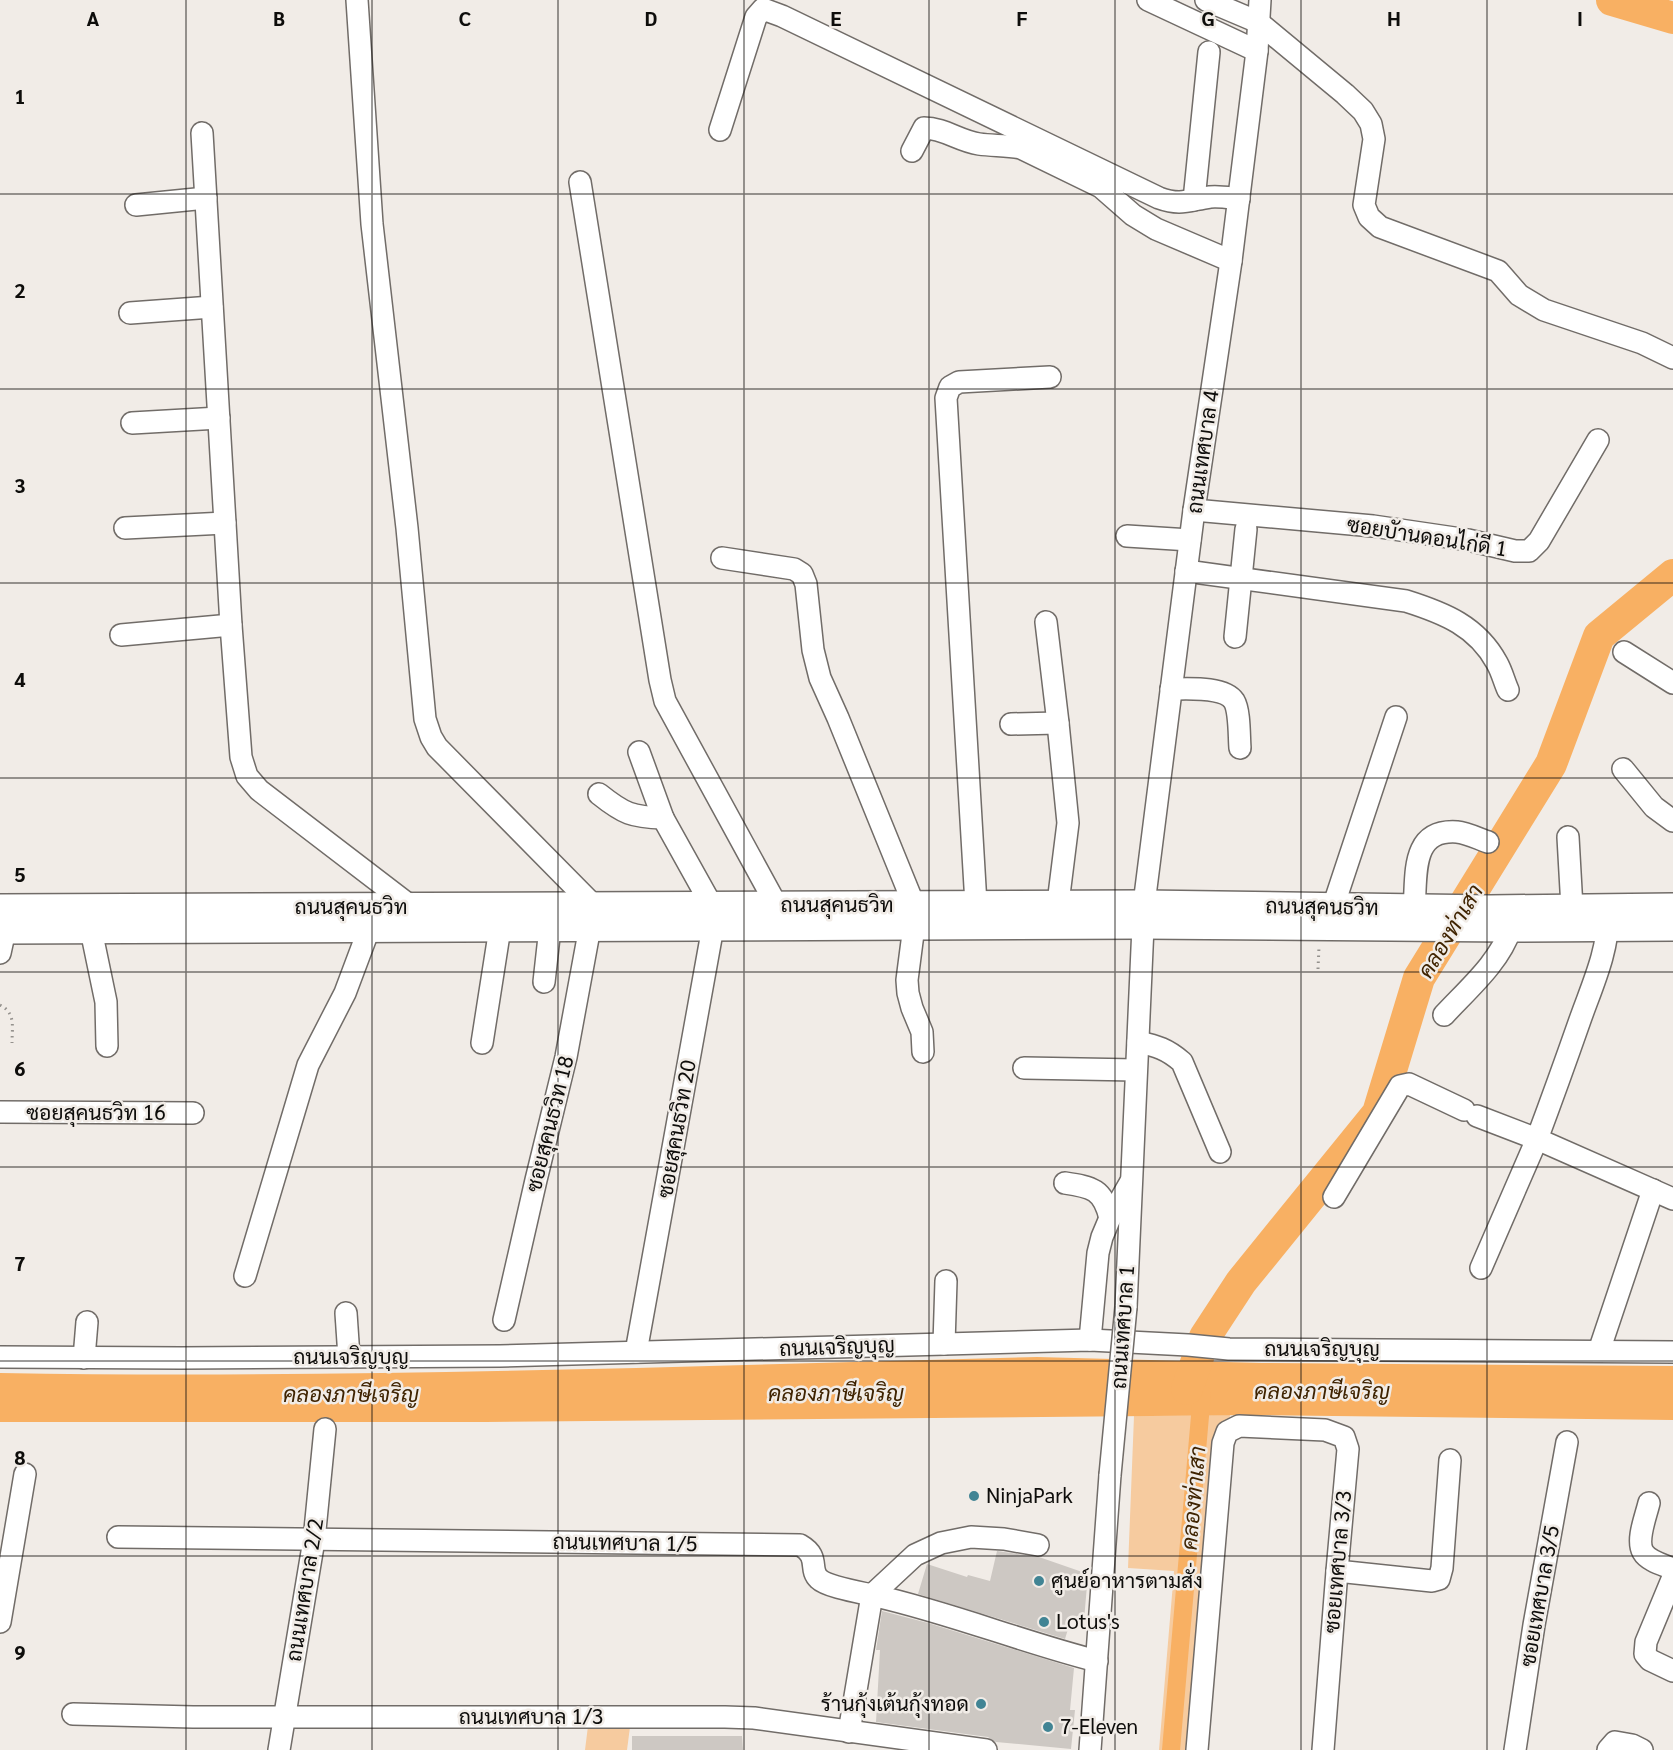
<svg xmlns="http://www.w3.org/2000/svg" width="1673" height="1750" font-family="Georgia,Sarabun,serif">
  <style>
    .green { fill: #f6cb9f }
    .water { fill: #f8b063 }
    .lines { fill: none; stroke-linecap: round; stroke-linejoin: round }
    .canal { stroke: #f8b063; stroke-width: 18 }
    .river { stroke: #f8b063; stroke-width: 32 }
    .building { fill: #cdc8c3 }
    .minor-casing { stroke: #716c68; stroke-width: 24 }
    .major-casing { stroke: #716c68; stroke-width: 30 }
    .path { stroke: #94918d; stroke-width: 3; stroke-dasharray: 1.5 4.5; stroke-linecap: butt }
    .minor { stroke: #fff; stroke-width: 21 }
    .major { stroke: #fff; stroke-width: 27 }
    .minor-bridge-casing { stroke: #716c68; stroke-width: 24; stroke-linecap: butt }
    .minor-bridge { stroke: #fff; stroke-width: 21 }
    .grid { fill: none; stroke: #0e0d0b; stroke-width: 1.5; stroke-opacity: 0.55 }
    .poi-dot { fill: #418494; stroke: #f1ece7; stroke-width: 2 }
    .labels { text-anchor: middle; stroke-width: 5; stroke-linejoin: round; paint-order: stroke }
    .street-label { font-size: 21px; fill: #0e0d0b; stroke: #f1ece7 }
    .poi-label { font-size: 21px; fill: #0e0d0b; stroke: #f1ece7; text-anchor: start }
    .water-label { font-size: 22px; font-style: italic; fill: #3f2301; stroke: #f1ece7 }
    .grid-label { font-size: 20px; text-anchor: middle; font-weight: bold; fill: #0e0d0b; stroke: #f1ece7; stroke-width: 5; stroke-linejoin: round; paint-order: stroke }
  </style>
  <rect width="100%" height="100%" fill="#f1ece7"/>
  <g class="green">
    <path d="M1230 1415 1193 1750H1159L1174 1571 1128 1568 1134 1416Z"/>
    <path d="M588 1726 630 1727 627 1750H585Z"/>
  </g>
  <path class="water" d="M1037 1357 1262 1363 1673 1366V1420L1257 1415 485 1422H0V1373C346 1379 692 1366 1037 1357Z"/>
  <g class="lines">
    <path class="canal" d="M1171 1750 1202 1393"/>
    <g class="river">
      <path d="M1612 0 1673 18"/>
      <path d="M1187 1389 1205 1337 1241 1282 1378 1113 1419 978 1551 764 1599 636 1673 575"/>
    </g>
  </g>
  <g class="building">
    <path d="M997 1551 1039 1557 1088 1574 1084 1620 1072 1616 1065 1639 918 1594 927 1564 967 1577 968 1575 990 1581Z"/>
    <path d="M882 1611 928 1623 1074 1668 1070 1710H1075L1071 1749 996 1742 988 1737 876 1722 880 1650H876Z"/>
    <path d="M632 1736H742L743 1750H632Z"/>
  </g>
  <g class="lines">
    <defs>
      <g id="minor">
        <path d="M357 0 372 224 407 528 425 719 431 737 437 747 594 906"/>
        <path d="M1148 0 1257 51"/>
        <path d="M1206 0 1258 22 1345 94 1363 111 1371 124 1374 139 1364 205 1369 217 1380 227 1498 271 1519 295 1544 310 1642 343 1673 358"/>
        <path d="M720 130 756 17 763 9 782 16 1159 198C1181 206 1189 200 1210 197 1220 196 1230 198 1239 199"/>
        <path d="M202 133 231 625 241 757 247 776 259 790 417 911"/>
        <path d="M912 151 924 128C944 128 959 141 979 144 993 146 1007 145 1021 148L1101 187 1133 215 1156 229 1231 261"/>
        <path d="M580 182 660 680 665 701 777 906"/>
        <path d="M1194 200 1209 52"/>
        <path d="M136 205 206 198"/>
        <path d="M130 313 212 307"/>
        <path d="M132 423 219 418"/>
        <path d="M1194 510 1373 526 1468 540 1515 551H1529L1539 541 1598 440"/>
        <path d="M125 528 225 523"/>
        <path d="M1127 536 1190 540"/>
        <path d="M722 558 794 569 802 574 806 584 813 650 820 678 838 718 914 905V926L907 980 908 993 912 1008 922 1032 923 1052"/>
        <path d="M1186 571 1406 601C1444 613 1477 626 1497 663 1502 672 1504 681 1508 690"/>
        <path d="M1046 622 1058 723 1068 823 1056 919"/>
        <path d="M121 635 231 625"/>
        <path d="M1235 637 1246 529"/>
        <path d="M1624 652 1673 683"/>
        <path d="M1171 689C1187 689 1224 686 1234 701 1240 711 1239 737 1240 748"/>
        <path d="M1011 724 1058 723"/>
        <path d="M1623 769 1654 807 1673 821"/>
        <path d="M599 794C624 814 632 817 663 818"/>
        <path d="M1568 837 1572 908"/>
        <path d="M976 904 946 398 950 387 959 382 1050 377"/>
        <path d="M1333 907 1396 717"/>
        <path d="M1414 908C1417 875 1410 829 1457 832 1467 833 1479 839 1488 842"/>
        <path d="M1608 913C1609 950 1592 986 1580 1020 1566 1060 1552 1099 1537 1139L1673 1199"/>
        <path d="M91 930 106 1002 107 1046"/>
        <path d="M0 953 5 930"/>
        <path d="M544 982 550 928"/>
        <path d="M1444 1015C1469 988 1499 963 1511 928"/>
        <path d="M1138 1042C1157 1046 1167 1049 1182 1062L1220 1152"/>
        <path d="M482 1043 500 928"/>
        <path d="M1024 1068 1136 1070"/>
        <path d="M0 1112 193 1113"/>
        <path d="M1477 1116 1537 1139 1481 1268"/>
        <path d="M1065 1183C1092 1187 1103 1189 1110 1218"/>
        <path d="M1334 1197 1400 1086 1409 1084 1464 1110"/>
        <path d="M245 1276 308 1065 345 993 369 929"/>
        <path d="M1126 1307 1144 904 1194 510 1231 261 1257 51 1260 0"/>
        <path d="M346 1313 349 1357"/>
        <path d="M504 1320 536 1180 566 1057 590 927"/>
        <path d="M1090 1340 1098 1253 1102 1237 1110 1218 1130 1183"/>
        <path d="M944 1344 946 1281"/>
        <path d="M1599 1351 1653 1190"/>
        <path d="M636 1352 713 927 712 906 663 818 639 752"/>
        <path d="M0 1357 181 1358 500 1356 1090 1340 1188 1345 1229 1349 1673 1352"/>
        <path d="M84 1358 87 1322"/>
        <path d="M1649 1503C1646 1516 1636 1540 1643 1552 1648 1561 1664 1565 1673 1569"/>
        <path d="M118 1537 800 1545C821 1557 808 1569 819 1579 827 1587 864 1593 876 1596 951 1613 1022 1642 1097 1661"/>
        <path d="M1337 1571 1432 1581 1439 1579 1442 1568 1450 1460"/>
        <path d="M1673 1577 1646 1642 1645 1654 1650 1660 1673 1671"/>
        <path d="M0 1622 25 1474"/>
        <path d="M73 1714 193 1717H725L754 1718 986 1750"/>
        <path d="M849 1732 872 1595 915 1555 941 1543 971 1537 1004 1539 1038 1545"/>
        <path d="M279 1750 314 1540 325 1429"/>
        <path d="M1090 1750 1110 1475"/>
        <path d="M1197 1750 1223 1443 1227 1432 1239 1426 1325 1430 1344 1437 1348 1449 1337 1571 1323 1750"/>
        <path d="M1515 1750 1534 1625 1567 1442"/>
        <path d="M1608 1750 1615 1742 1632 1745 1642 1750"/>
      </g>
      <g id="major">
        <path d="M0 908 1144 904 1490 909 1673 907"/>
        <path d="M0 930 1143 925 1511 928 1673 927"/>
      </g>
    </defs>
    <use href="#minor" class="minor-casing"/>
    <use href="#major" class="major-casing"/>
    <g class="path">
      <path d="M1318 969 1319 947"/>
      <path d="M0 1005C16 1013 12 1027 12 1043"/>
    </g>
    <use href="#minor" class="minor"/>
    <use href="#major" class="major"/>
    <defs>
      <path id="minor-bridge" d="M1110 1475 1126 1307"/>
    </defs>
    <use href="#minor-bridge" class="minor-bridge-casing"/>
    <use href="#minor-bridge" class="minor-bridge"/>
  </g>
  <path class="grid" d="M186 0V1750M372 0V1750M558 0V1750M744 0V1750M929 0V1750M1115 0V1750M1301 0V1750M1487 0V1750M0 194H1673M0 389H1673M0 583H1673M0 778H1673M0 972H1673M0 1167H1673M0 1361H1673M0 1556H1673"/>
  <g class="poi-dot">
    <circle cx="974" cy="1496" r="6"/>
    <circle cx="1039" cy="1581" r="6"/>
    <circle cx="1044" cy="1622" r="6"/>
    <circle cx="981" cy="1704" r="6"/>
    <circle cx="1048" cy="1727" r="6"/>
  </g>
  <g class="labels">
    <g class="street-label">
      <text transform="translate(1203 452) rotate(-82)" y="7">ถนนเทศบาล 4</text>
      <text transform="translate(1427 537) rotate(9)" y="7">ซอยบัานดอนไก่ดี 1</text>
      <text x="837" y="912">ถนนสุคนธวิท</text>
      <text x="351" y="914">ถนนสุคนธวิท</text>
      <text transform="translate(1322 907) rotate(1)" y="7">ถนนสุคนธวิท</text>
      <text x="96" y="1120">ซอยสุคนธวิท 16</text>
      <text transform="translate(550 1124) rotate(-76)" y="7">ซอยสุคนธวิท 18</text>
      <text transform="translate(677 1129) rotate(-80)" y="7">ซอยสุคนธวิท 20</text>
      <text transform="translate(1123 1327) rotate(-86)" y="7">ถนนเทศบาล 1</text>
      <text transform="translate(837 1347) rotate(-2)" y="7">ถนนเจริญบุญ</text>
      <text x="1322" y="1356">ถนนเจริญบุญ</text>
      <text x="351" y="1364">ถนนเจริญบุญ</text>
      <text transform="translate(625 1543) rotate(1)" y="7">ถนนเทศบาล 1/5</text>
      <text transform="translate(1338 1562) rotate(-85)" y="7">ซอยเทศบาล 3/3</text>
      <text transform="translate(305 1590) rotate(-81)" y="7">ถนนเทศบาล 2/2</text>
      <text transform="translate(1540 1596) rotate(-80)" y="7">ซอยเทศบาล 3/5</text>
      <text x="531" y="1724">ถนนเทศบาล 1/3</text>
    </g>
    <g class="poi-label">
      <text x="986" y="1503">NinjaPark</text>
      <text x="1051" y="1588">ศูนย์อาหารตามสั่ง</text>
      <text x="1056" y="1629">Lotus's</text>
      <text x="969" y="1711" text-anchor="end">ร้านกุ้งเต้นกุ้งทอด</text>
      <text x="1060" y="1734">7-Eleven</text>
    </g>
    <g class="water-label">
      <text transform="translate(1450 931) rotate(-59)" y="8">คลองท่าเสา</text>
      <text x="1322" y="1399">คลองภาษีเจริญ</text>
      <text x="836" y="1401">คลองภาษีเจริญ</text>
      <text x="351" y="1402">คลองภาษีเจริญ</text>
      <text transform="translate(1193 1498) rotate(-85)" y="8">คลองท่าเสา</text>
    </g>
  </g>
  <g class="grid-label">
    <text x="93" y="26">A</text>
    <text x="279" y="26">B</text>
    <text x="465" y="26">C</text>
    <text x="651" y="26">D</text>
    <text x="836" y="26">E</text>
    <text x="1022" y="26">F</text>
    <text x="1208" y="26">G</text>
    <text x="1394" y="26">H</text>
    <text x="1580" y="26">I</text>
    <text x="20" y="104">1</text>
    <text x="20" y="298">2</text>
    <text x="20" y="493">3</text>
    <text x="20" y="687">4</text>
    <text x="20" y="882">5</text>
    <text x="20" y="1076">6</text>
    <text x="20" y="1271">7</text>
    <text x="20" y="1465">8</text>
    <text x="20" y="1660">9</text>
  </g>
</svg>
